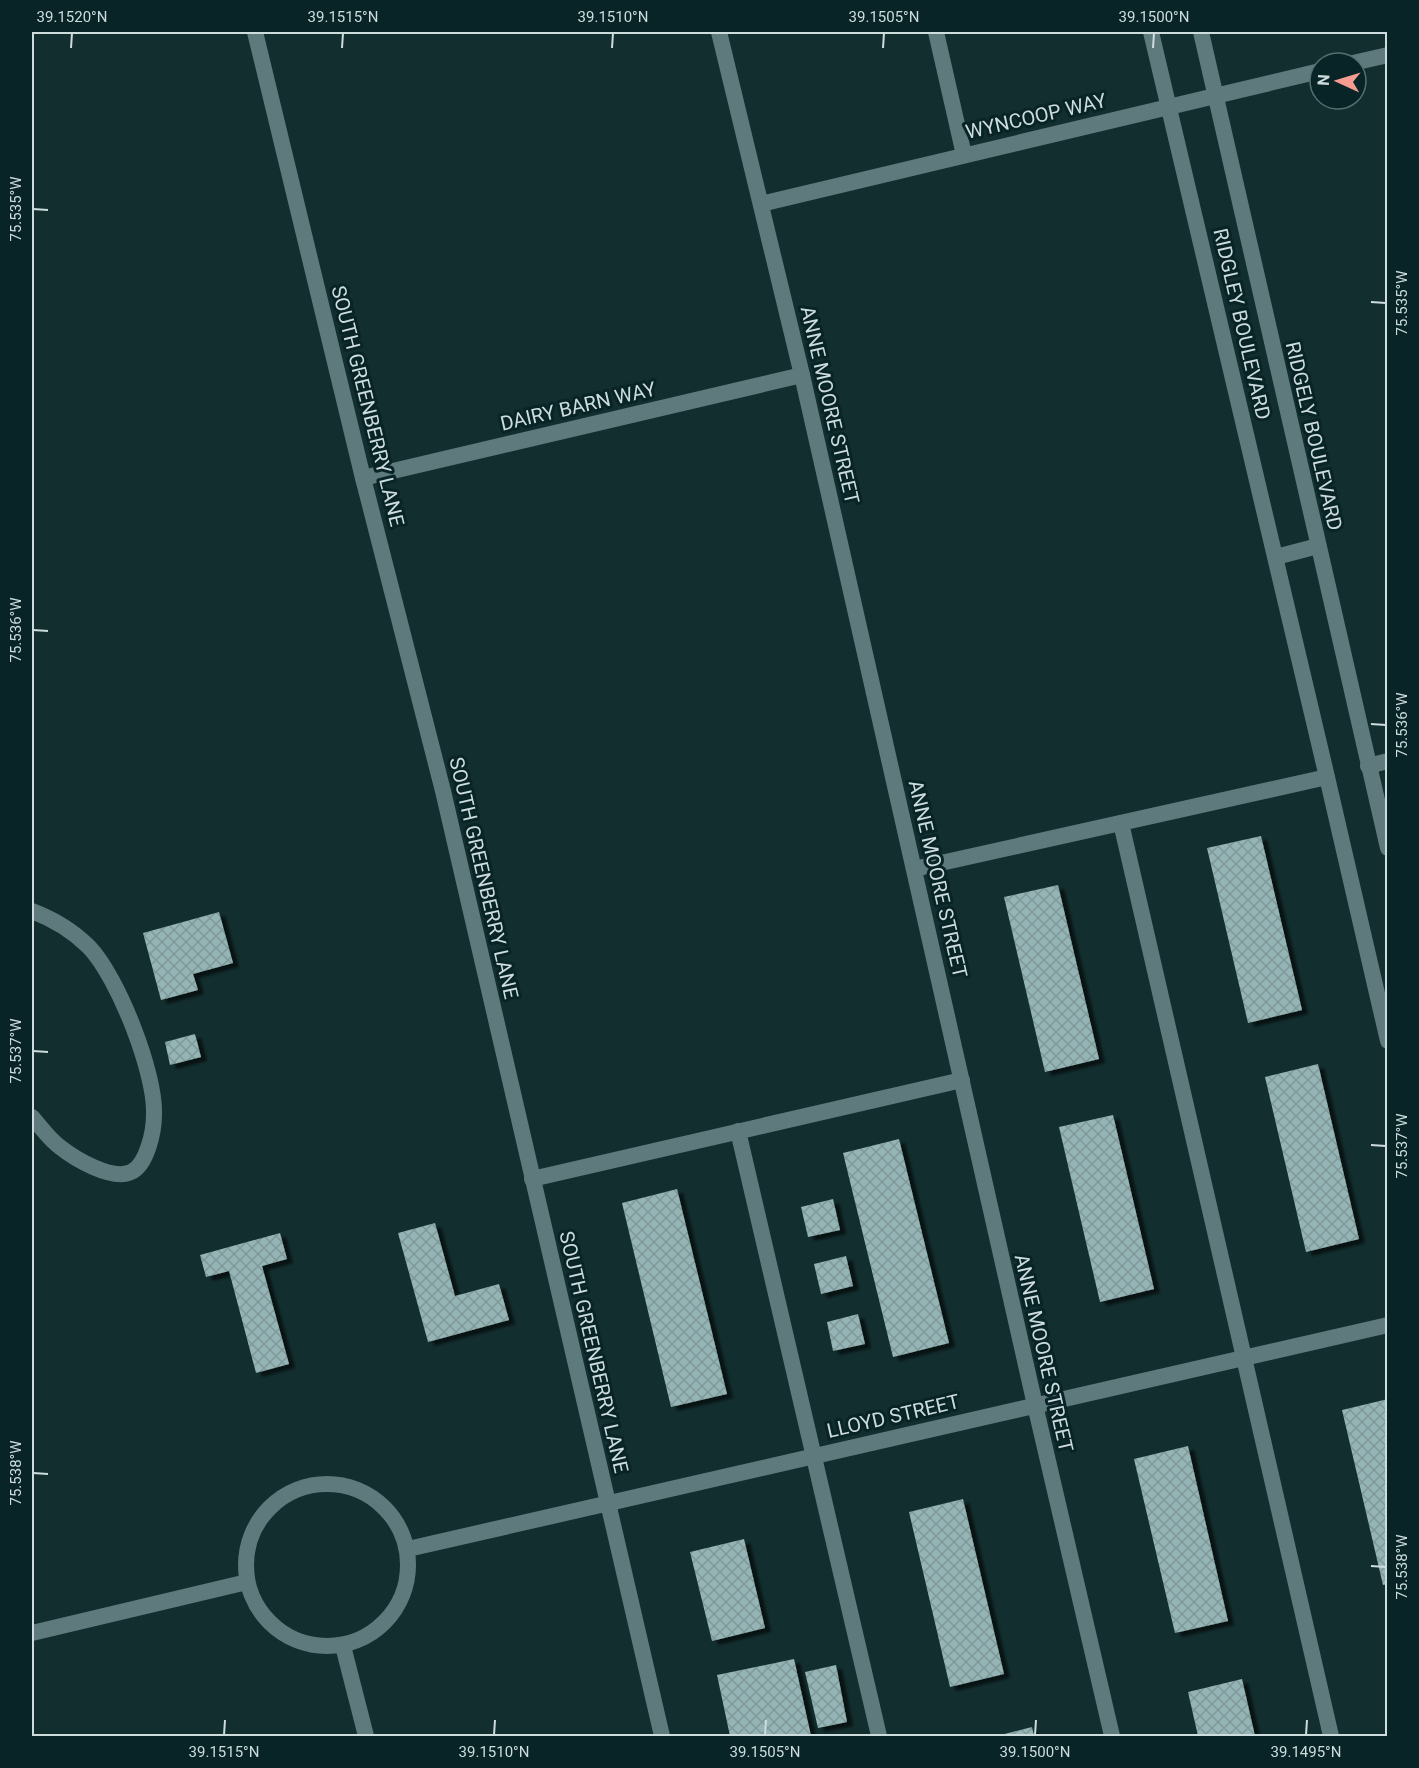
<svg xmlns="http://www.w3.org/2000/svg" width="1419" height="1768" font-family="Roboto,sans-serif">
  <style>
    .building { fill: url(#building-cross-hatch); filter: url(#shadow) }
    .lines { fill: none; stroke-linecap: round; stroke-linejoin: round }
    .service { stroke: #5e7a7c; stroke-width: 16 }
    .minor { stroke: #5e7a7c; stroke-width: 16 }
    .ticks { fill: none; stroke: #cddcdd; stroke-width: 2 }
    .labels { text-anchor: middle; stroke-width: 6; stroke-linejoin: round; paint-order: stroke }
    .street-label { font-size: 20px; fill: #cddcdd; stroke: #082426 }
    .neatline { fill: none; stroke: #cddcdd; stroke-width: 2 }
    .ticks-label { font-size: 15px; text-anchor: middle; fill: #cddcdd }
  </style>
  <defs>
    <pattern id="building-cross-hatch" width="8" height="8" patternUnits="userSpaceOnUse" patternTransform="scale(1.5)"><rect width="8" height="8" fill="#95b4b5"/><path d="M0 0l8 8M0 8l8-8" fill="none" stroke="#7f9898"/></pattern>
    <filter id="shadow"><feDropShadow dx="6" dy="4" stdDeviation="1.5" flood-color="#0009"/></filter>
  </defs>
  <rect width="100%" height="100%" fill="#132e2f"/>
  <g class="building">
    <path d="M1261 836 1302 1010 1248 1023 1207 848Z"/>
    <path d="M1058 885 1099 1059 1045 1072 1004 897Z"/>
    <path d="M219 912 233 963 193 974 198 990 161 1000 143 933Z"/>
    <path d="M195 1034 201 1057 170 1065 165 1042Z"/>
    <path d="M1318 1064 1359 1239 1306 1252 1265 1077Z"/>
    <path d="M1113 1115 1154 1289 1100 1302 1059 1127Z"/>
    <path d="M899 1139 949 1343 893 1357 843 1153Z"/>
    <path d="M677 1189 727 1394 671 1407 622 1203Z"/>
    <path d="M833 1199 840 1230 808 1237 801 1207Z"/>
    <path d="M435 1223 455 1296 499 1284 509 1320 428 1342 398 1233Z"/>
    <path d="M280 1233 287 1259 262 1266 289 1364 256 1373 229 1271 206 1277 200 1255Z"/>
    <path d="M846 1256 853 1286 821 1294 814 1264Z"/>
    <path d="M858 1314 865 1344 833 1351 827 1322Z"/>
    <path d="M1388 1399V1584L1383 1585 1342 1410Z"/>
    <path d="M1188 1446 1228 1621 1175 1633 1134 1459Z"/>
    <path d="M963 1499 1004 1674 950 1687 909 1512Z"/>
    <path d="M744 1539 765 1628 712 1641 690 1552Z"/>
    <path d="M794 1659 811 1736H730L717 1675Z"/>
    <path d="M836 1665 847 1722 818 1728 805 1672Z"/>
    <path d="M1242 1679 1255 1736H1198L1188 1692Z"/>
    <path d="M1032 1727 1034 1736H997Z"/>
  </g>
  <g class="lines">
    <g class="service">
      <path d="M936 32 964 155"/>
      <path d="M1368 766 1388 761"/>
      <path d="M1121 823 1331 1736"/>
      <path d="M914 869 1327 777"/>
      <path d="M32 911C53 919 73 931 89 947 118 977 156 1074 154 1115 154 1131 147 1165 131 1172 112 1181 75 1159 60 1147 49 1139 41 1127 32 1117"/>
      <path d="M738 1131 879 1736"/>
      <path d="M532 1179 962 1080"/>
    </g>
    <g class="minor">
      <path d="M255 32 363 478 443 791 662 1736"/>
      <path d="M719 32 802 375 1035 1405 1112 1736"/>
      <path d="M1151 32 1327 777 1388 1041"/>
      <path d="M1201 32 1388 848"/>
      <path d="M1353 63 1388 55"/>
      <path d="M761 204 1320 71"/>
      <path d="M363 478 802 375"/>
      <path d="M1276 557 1318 546"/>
      <circle cx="327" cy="1565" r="81"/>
      <path d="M408 1549 1388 1325"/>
      <path d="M32 1633 247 1582"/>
      <path d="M343 1646 366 1736"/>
    </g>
  </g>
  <path class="ticks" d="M71 48 72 33M342 48 343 33M612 48 613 33M883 48 884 33M1153 48 1154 33M33 209 48 210M1371 302 1386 303M33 630 48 631M1371 724 1386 725M33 1051 48 1052M1371 1145 1386 1146M33 1473 48 1474M1371 1566 1386 1567M224 1735 225 1720M494 1735 495 1720M765 1735 766 1720M1035 1735 1036 1720M1306 1735 1307 1720"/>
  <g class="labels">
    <g class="street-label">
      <text transform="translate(1036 116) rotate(-13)" y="7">WYNCOOP WAY</text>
      <text transform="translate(1242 324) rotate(77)" y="7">RIDGLEY BOULEVARD</text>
      <text transform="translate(830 405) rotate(77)" y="7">ANNE MOORE STREET</text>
      <text transform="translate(368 406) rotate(76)" y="7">SOUTH GREENBERRY LANE</text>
      <text transform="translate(578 406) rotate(-13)" y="7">DAIRY BARN WAY</text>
      <text transform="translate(1314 436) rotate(77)" y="7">RIDGELY BOULEVARD</text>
      <text transform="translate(484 878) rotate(77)" y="7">SOUTH GREENBERRY LANE</text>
      <text transform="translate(938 879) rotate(77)" y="7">ANNE MOORE STREET</text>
      <text transform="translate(594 1352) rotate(77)" y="7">SOUTH GREENBERRY LANE</text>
      <text transform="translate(1044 1353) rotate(77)" y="7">ANNE MOORE STREET</text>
      <text transform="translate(893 1416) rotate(-13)" y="7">LLOYD STREET</text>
    </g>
  </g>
  <rect width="1419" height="1768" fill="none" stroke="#082426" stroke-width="66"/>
  <g transform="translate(1338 81) rotate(274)"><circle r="28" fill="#082426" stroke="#576e6f" stroke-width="1.5"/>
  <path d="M0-4.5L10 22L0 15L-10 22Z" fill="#f59c91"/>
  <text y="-9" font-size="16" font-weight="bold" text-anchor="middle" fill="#cddcdd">N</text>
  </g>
  <rect x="33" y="33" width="1353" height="1702" class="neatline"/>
  <g class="ticks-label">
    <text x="72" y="22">39.1520°N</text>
    <text x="343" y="22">39.1515°N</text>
    <text x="613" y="22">39.1510°N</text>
    <text x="884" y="22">39.1505°N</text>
    <text x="1154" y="22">39.1500°N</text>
    <text transform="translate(16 209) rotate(-90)" y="5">75.535°W</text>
    <text transform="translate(1402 303) rotate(-90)" y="5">75.535°W</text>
    <text transform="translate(16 630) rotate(-90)" y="5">75.536°W</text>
    <text transform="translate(1402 725) rotate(-90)" y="5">75.536°W</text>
    <text transform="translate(16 1051) rotate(-90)" y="5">75.537°W</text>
    <text transform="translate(1402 1146) rotate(-90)" y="5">75.537°W</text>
    <text transform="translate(16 1473) rotate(-90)" y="5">75.538°W</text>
    <text transform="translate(1402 1567) rotate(-90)" y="5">75.538°W</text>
    <text x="224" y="1757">39.1515°N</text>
    <text x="494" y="1757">39.1510°N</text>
    <text x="765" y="1757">39.1505°N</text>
    <text x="1035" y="1757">39.1500°N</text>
    <text x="1306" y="1757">39.1495°N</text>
  </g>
</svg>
